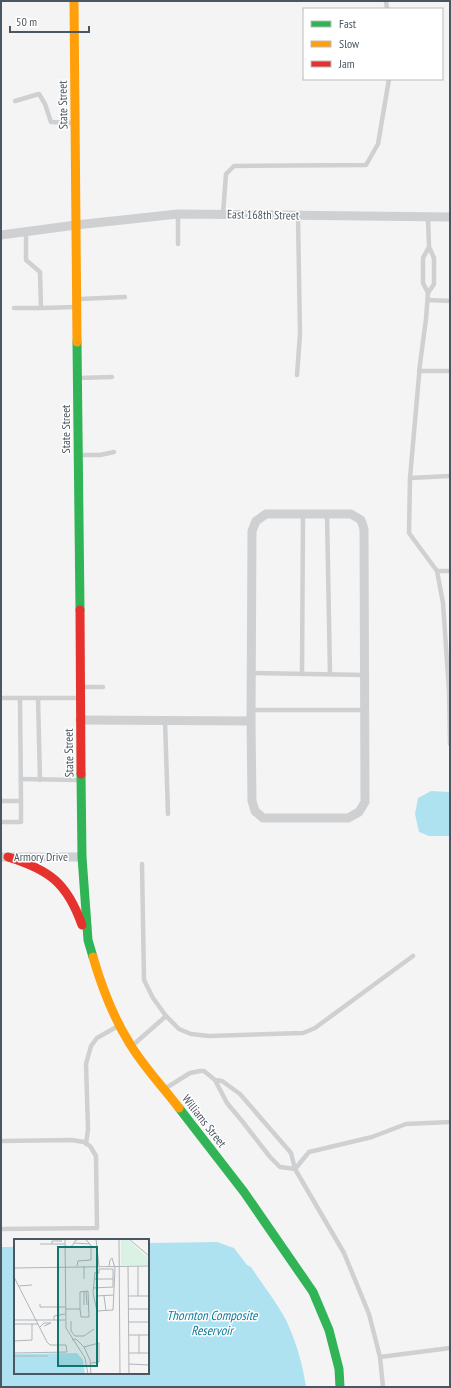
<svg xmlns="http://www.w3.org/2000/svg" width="451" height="1388" font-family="'PT Sans Narrow',sans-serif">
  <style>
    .water { fill: #aee2f0 }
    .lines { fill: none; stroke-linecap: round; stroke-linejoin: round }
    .lane { stroke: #ced0d2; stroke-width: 4.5 }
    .street { stroke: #ced0d2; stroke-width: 9 }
    .fast { stroke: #30b455; stroke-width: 9 }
    .slow { stroke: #ff9f0a; stroke-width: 9 }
    .jam { stroke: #e5322d; stroke-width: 9 }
    .labels { text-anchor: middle; stroke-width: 3; stroke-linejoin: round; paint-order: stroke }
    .street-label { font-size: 12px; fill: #4a5661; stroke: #fff }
    .water-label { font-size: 13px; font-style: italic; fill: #0c7c9b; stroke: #fff }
    .inset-road { fill: none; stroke: #b0b5b9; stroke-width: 1 }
    .view { fill: #0f766e; fill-opacity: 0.15; stroke: #0f766e; stroke-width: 2 }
    .inset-edge { fill: none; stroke: #4a5661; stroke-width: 2 }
  </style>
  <rect width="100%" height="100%" fill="#f4f4f4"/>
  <g class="water">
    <path d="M431 791 450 792V836H429L419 832 415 814 418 798Z"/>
    <path d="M217 1242 234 1248 247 1265 251 1267C262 1284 278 1304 287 1322 296 1342 303 1365 306 1387H1V1247H15V1373H148V1243Z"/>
  </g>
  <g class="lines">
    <g class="lane">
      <path d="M386 1 387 9"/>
      <path d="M15 101 39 94 45 104 51 122 73 123"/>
      <path d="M178 214V244"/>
      <path d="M223 214 226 174 234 166 366 165 378 144 389 79"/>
      <path d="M428 217 429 247 434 258V284L428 293 423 283V258L429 247"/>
      <path d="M428 293 426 319 420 364 410 478 409 533 437 571 443 603 449 691 450 744"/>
      <path d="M79 299 125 297"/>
      <path d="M428 300 450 301"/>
      <path d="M14 308H41L40 272 26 260V232"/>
      <path d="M41 308 75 307"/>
      <path d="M419 371H450"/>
      <path d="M297 375 300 334 298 216"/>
      <path d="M79 378 112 377"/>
      <path d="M80 455H100L114 452"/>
      <path d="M410 478 450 476"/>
      <path d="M327 514 330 674"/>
      <path d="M437 571H450"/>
      <path d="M252 673 365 675"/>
      <path d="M302 674 303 514"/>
      <path d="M82 687H103"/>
      <path d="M1 698H78"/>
      <path d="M38 698 40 780"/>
      <path d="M251 710H365"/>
      <path d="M165 720 168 814"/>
      <path d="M21 779 79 780"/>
      <path d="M1 801H21L20 698"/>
      <path d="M1 822H21V801"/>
      <path d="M142 864 144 980 153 998 166 1016 179 1029 191 1034 209 1036 303 1033 315 1028 413 956"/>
      <path d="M133 1045 166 1016"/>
      <path d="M166 1088 190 1073 200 1071H204L215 1080 227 1103 242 1121 270 1157 280 1167 295 1169 291 1153 240 1094 222 1081 215 1080"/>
      <path d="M1 1141 72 1140 84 1142 90 1146 96 1156 97 1228 1 1229"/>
      <path d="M86 1144 88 1129 86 1064 91 1046 97 1038 118 1026"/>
      <path d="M380 1357 450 1348"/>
      <path d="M383 1387 380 1357 369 1314 344 1253 295 1169 309 1152 372 1137 406 1124 450 1122"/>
    </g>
    <g class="street">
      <path d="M1 235 76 225 178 214 450 217"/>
      <path d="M80 720 251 721 252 801 255 811 263 818H348L359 812 365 802 364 529 361 520 351 514H266L256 521 252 531 251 721"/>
      <path d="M1 857H82"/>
    </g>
    <g class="fast">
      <path d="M77 342 80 610"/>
      <path d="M81 774 82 857 88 940 93 957"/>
      <path d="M179 1108 244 1192 313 1292 329 1330 339 1369 340 1387"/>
    </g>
    <g class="slow">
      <path d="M74 1 77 342"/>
      <path d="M93 957C102 988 113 1017 130 1044 143 1066 163 1087 179 1108"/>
    </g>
    <g class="jam">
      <path d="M80 610 81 774"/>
      <path d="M8 857C50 870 67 883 82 925"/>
    </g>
  </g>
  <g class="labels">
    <g class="street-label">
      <text transform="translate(63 105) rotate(-91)" y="4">State Street</text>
      <text transform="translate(263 215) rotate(1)" y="4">East 168th Street</text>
      <text transform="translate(66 429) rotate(-90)" y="4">State Street</text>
      <text transform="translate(69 753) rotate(-91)" y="4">State Street</text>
      <text x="41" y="861">Armory Drive</text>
      <text transform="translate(204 1121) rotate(52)" y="4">Williams Street</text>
    </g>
    <g class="water-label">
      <text x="212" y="1320">Thornton Composite<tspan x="212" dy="15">Reservoir</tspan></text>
    </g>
  </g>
  <g transform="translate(14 1239)">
    <rect width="135" height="135" fill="#f4f4f4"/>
    <path d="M107 0H113L134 19V26H107Z" fill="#d9f2e3"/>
    <path d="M63 114 69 121 71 135H0V115Z" fill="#aee2f0"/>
    <path class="inset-road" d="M51 0 52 89 71 119 74 135M82 0 85 27M105 0 106 135M115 0 135 17M60 4 76 5M26 5H51M38 5V2H48M51 7 57 8 62 1 67 0M63 27 64 22 77 21V6L71 0M114 27 115 135M124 27V57M0 29 135 27M81 33 79 54 83 72 99 71 101 29 98 19 96 21 95 27M0 38 33 103 36 106H52L53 113 0 114M70 40V27M80 40H99V30H85V34H81M5 47 18 46M79 49 99 48V40M72 52 73 66M82 57 100 56M90 57 92 72M114 57H135M26 65V68H51M70 66V52M51 70H66L67 78H75L74 52 66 53V70M114 70H135M0 81H51M0 81V85H24M40 81V77L51 75M57 82V92L61 97H70L80 90M114 83H135M26 88 30 84H37L30 87M115 96H135M125 96V114M135 96V114M58 101 61 100 63 101 70 108 63 101M0 102 18 101V85M115 114H135M0 117H34M77 124 85 123V104L70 108 76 121 77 135M115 125 135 126"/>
    <path class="view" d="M44 8H83V127H44Z"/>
    <rect width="135" height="135" class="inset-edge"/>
  </g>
  <rect width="451" height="1388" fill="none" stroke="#4a5661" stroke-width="4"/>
  <rect x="303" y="8" width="140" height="72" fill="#ffffff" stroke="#b7bbc0"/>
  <rect x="311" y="21" width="20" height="6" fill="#30b455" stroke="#b7bbc0"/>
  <text x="339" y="28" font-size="12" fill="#4a5661">Fast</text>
  <rect x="311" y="41" width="20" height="6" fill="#ff9f0a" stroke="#b7bbc0"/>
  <text x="339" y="48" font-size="12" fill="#4a5661">Slow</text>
  <rect x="311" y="61" width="20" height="6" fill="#e5322d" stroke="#b7bbc0"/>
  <text x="339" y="68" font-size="12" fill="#4a5661">Jam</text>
  <path d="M10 26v6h79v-6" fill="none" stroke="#4a5661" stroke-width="2"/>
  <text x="16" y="26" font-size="12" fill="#4a5661" stroke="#ffffff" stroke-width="3" paint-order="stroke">50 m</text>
</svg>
